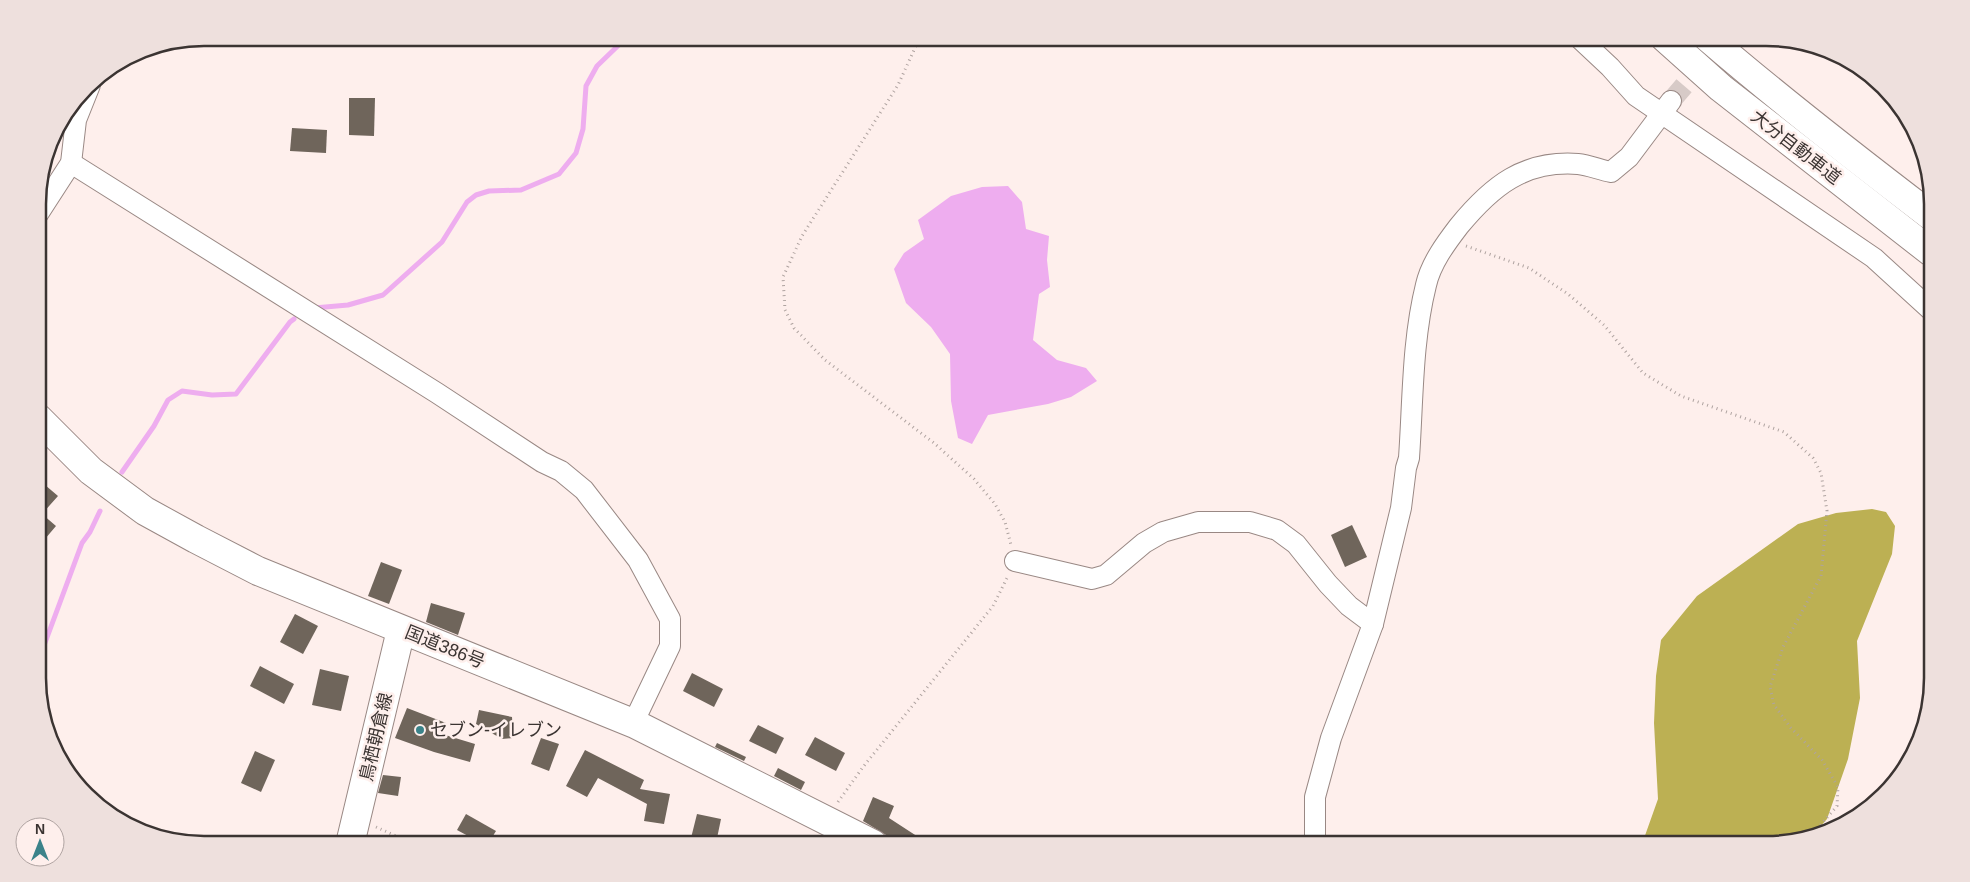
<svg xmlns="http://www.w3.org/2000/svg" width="1970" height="882" font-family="Helvetica,'Noto Sans JP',sans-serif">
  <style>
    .forest { fill: #bcb053 }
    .water { fill: #eeadef }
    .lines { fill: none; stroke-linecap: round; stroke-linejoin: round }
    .stream { stroke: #eeadef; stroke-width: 5 }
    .building { fill: #6f655b }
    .minor-tunnel { stroke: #d7cac7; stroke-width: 20; stroke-dasharray: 20 10; stroke-linecap: butt }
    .minor-casing { stroke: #998884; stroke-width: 22 }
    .primary-casing { stroke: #998884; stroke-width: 30 }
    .trunk-casing { stroke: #998884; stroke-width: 30 }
    .motorway-casing { stroke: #998884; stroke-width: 30 }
    .path { stroke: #afa3a0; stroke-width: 3; stroke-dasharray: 1 4; stroke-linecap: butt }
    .minor { stroke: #fff; stroke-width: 20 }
    .primary { stroke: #fff; stroke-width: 28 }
    .trunk { stroke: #fff; stroke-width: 28 }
    .motorway { stroke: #fff; stroke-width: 28 }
    .poi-dot { fill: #3b838a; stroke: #feefec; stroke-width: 2 }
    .labels { text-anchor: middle; stroke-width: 5; stroke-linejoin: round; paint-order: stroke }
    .street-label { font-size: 18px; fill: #3b3432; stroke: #feefec }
    .poi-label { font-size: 18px; fill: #3b3432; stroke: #feefec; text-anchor: start }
    .rim { fill: none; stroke: #3b3432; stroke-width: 2.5 }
  </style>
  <rect width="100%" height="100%" fill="#feefec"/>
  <path class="forest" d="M1872 509 1886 512 1895 526 1892 554 1857 641 1860 698 1848 759 1827 819 1811 837 1776 844H1642L1658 799 1654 723 1656 676 1661 640 1697 596 1798 524 1836 513Z"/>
  <path class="water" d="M1008 186 1022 202 1026 229 1049 236 1047 260 1050 287 1039 294 1033 340 1057 360 1086 368 1097 381 1071 397 1048 404 988 415 972 444 958 438 951 401 950 354 931 327 906 303 894 269 904 253 924 239 918 220 951 196 982 187Z"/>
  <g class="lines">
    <g class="stream">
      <path d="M314 308 348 305 383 295 442 242 467 202 476 195 489 191 521 190 559 174 576 153 583 129 586 86 597 66 627 37"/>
      <path d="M122 472 154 426 168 400 182 391 212 395 236 394 290 322 294 319"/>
      <path d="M39 659 82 543 90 532 100 511"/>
    </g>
  </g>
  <g class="building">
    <path d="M349 98H375L374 136 349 135Z"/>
    <path d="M292 128 327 130 326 153 290 151Z"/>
    <path d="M38 479 58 496 42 514 56 526 39 546Z"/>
    <path d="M1352 525 1367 557 1345 567 1331 535Z"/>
    <path d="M381 562 402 570 389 604 368 596Z"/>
    <path d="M431 603 465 613 458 635 426 622Z"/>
    <path d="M295 614 318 626 303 654 280 642Z"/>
    <path d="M260 666 294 684 284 704 250 686Z"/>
    <path d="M320 669 349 676 341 711 312 705Z"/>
    <path d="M692 673 723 689 714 707 683 691Z"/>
    <path d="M407 708 446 723 442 734 475 744 470 762 434 752 395 738Z"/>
    <path d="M479 710 512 717 513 738 502 739 476 724Z"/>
    <path d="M758 725 784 738 776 754 749 741Z"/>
    <path d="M815 737 845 753 836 771 805 755Z"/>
    <path d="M541 738 559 744 549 771 531 764Z"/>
    <path d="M717 743 746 757 744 761 715 747Z"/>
    <path d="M585 750 644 780 640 789 670 794 664 824 644 821 647 804 598 778 587 797 566 786Z"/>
    <path d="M255 751 275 760 261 792 241 783Z"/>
    <path d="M778 768 805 782 801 790 774 776Z"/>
    <path d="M383 775 401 777 398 796 378 793Z"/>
    <path d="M873 797 894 806 889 818 929 844H888L886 835 863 821Z"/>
    <path d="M466 814 496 831 488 844H483L457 830Z"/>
    <path d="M697 814 721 819 716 843 691 838Z"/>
  </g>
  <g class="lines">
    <path class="minor-tunnel" d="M1671 101 1726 37"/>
    <defs>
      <g id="minor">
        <path d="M1578 37 1610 67 1636 96 1874 258 1931 310"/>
        <path d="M71 163 437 393 542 462 561 471 584 490 638 560 670 619V646L638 713 635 724"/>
        <path d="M38 214 71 163 76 120 90 85"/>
        <path d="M1015 561 1092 579 1106 575 1144 543 1163 532 1198 522H1250L1277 530 1296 544 1328 584 1349 606 1373 624"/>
        <path d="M1315 844V797L1331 738 1373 624 1401 508 1406 468 1409 458C1413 401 1412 341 1426 285 1431 263 1446 243 1459 226 1492 186 1524 160 1578 164 1589 165 1600 170 1611 172L1629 157 1671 101"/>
      </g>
      <path id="primary" d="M350 844 401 630"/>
      <path id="trunk" d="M38 418 91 471 145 511 196 539 258 571 635 724 873 844"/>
      <g id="motorway">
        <path d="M1664 37 1721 88 1931 252"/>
        <path d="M1707 37C1780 100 1855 158 1931 216"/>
      </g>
    </defs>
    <use href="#minor" class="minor-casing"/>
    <use href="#primary" class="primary-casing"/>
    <use href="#trunk" class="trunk-casing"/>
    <use href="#motorway" class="motorway-casing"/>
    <g class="path">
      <path d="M920 37 898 85 802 236 783 277 785 310 794 328 825 360 934 443 974 479 995 504 1005 522 1011 545"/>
      <path d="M1466 246 1529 268 1568 294 1604 325 1643 373 1681 396 1784 432 1813 458 1821 473 1827 511 1821 576 1783 647 1770 687 1774 705 1791 728 1822 760 1838 787 1837 806 1810 837"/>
      <path d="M838 802 863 767 993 606 1008 576"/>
      <path d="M376 827 414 844"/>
    </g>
    <use href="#minor" class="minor"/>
    <use href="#primary" class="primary"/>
    <use href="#trunk" class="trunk"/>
    <use href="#motorway" class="motorway"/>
  </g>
  <circle class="poi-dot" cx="420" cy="730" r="5"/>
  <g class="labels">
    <g class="street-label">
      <text transform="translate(1796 147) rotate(38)" y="6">大分自動車道</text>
      <text transform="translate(445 647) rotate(22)" y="6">国道386号</text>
      <text transform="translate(376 737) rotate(-77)" y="6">鳥栖朝倉線</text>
    </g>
    <g class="poi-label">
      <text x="430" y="736">セブン-イレブン</text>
    </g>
  </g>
  <path d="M0 0H1970V882H0ZM204 46H1766A158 158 0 0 1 1924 204V678A158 158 0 0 1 1766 836H204A158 158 0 0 1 46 678V204A158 158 0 0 1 204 46Z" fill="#eee0dd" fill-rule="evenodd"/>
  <path class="rim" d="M204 46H1766A158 158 0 0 1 1924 204V678A158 158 0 0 1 1766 836H204A158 158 0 0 1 46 678V204A158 158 0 0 1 204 46Z"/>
  <g transform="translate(40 842)"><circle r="24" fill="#feefec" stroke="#b0a4a2"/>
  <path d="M0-4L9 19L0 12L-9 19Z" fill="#3b838a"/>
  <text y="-8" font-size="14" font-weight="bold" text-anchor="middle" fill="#3b3432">N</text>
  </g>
</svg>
